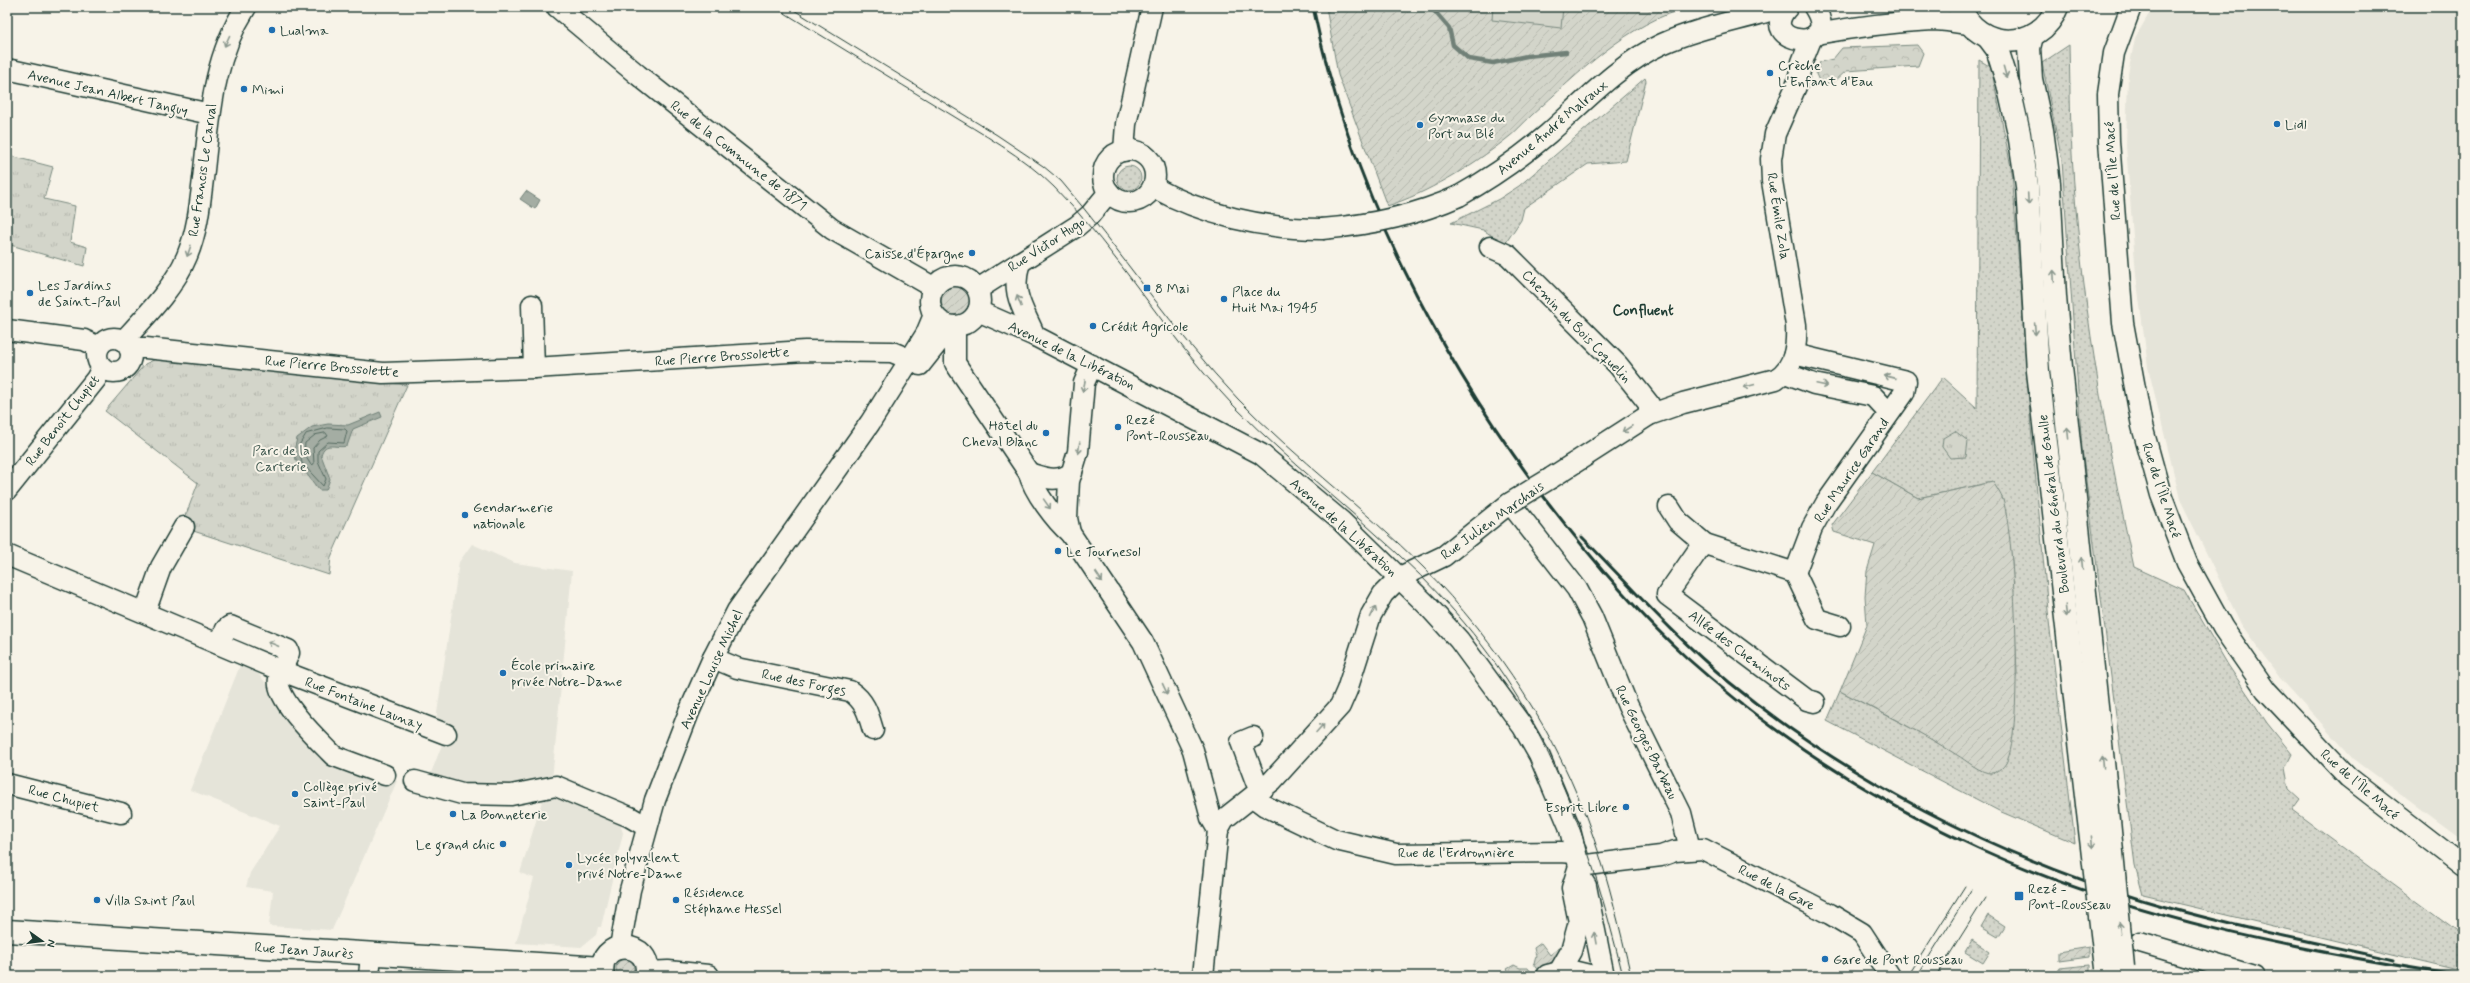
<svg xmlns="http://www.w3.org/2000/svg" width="2470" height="983" font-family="Mynerve,sans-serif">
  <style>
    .built { fill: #e5e4d9 }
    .grass { fill: url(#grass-dots); stroke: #79897f }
    .forest { fill: url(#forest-crowns); stroke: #79897f }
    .park { fill: url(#park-tufts); stroke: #79897f }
    .garden { fill: url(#garden-furrows); stroke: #79897f }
    .pitch { fill: #d3d5ca; stroke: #79897f }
    .water { fill: #a4ada3; stroke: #6f8077 }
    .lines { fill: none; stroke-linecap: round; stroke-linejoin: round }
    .shore { stroke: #546a60; stroke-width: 1 }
    .stream { stroke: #6f8077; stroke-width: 4.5 }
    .minor-casing { stroke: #1f3d34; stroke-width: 23 }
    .major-casing { stroke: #1f3d34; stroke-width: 25 }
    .minor { stroke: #f7f3e8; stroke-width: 20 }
    .major { stroke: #f7f3e8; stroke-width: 22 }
    .tram { stroke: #1f3d34; stroke-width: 1 }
    .rail { stroke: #1f3d34; stroke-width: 3 }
    .minor-bridge-casing { stroke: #1f3d34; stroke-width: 23; stroke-linecap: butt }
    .major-bridge-casing { stroke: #1f3d34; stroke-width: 25; stroke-linecap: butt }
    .minor-bridge { stroke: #f7f3e8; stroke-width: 20 }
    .major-bridge { stroke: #f7f3e8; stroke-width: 22 }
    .oneway { stroke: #8b988e }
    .poi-dot { fill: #1f6fb2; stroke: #f7f3e8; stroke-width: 1.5 }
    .labels { text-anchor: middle; stroke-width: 4; stroke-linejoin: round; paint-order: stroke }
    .poi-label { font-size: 14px; fill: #1f3d34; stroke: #f7f3e8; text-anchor: start }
    .street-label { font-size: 14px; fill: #1f3d34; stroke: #f7f3e8 }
    .park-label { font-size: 14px; fill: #435b52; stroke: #f7f3e8 }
    .neighbourhood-label { font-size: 15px; font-weight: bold; fill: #1f3d34; stroke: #f7f3e8 }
  </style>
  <defs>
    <pattern id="grass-dots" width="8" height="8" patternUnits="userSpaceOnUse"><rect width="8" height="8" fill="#d3d5ca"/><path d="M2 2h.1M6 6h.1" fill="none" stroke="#b5b8ae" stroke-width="1.8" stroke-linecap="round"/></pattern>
    <pattern id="forest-crowns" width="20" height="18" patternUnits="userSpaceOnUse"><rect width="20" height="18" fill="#d3d5ca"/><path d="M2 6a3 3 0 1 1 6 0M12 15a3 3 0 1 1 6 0" fill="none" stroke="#b5b8ae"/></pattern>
    <pattern id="park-tufts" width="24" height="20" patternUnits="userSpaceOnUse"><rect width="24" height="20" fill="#d3d5ca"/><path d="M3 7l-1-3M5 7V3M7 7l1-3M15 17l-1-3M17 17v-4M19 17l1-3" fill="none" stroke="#b5b8ae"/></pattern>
    <pattern id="garden-furrows" width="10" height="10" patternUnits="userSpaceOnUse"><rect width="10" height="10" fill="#d3d5ca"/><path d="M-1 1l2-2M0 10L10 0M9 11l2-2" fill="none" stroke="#b5b8ae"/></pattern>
  </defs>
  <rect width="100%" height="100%" fill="#f7f3e8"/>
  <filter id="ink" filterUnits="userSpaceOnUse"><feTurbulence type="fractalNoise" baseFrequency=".025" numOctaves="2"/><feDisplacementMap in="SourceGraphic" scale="8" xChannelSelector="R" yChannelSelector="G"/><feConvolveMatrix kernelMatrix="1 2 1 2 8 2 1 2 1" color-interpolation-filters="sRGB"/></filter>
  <g filter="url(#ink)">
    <g class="built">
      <path d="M2153 7H2463V840L2354 759 2280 678 2241 624 2180 499 2148 367 2136 275 2126 146 2128 74 2135 38Z"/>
      <path d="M472 544 515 563 572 571 552 780 513 790 428 781 450 724 436 720 459 562Z"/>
      <path d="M241 663 256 671 326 756 381 778 397 781 332 930 269 926 273 891 246 887 250 873 280 826 190 790Z"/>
      <path d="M547 794 620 824 623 833 601 927H598L596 935 581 947 516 943 534 878 520 873 544 795Z"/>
    </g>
    <g class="grass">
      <path d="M2069 45C2070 81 2070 117 2072 154 2080 293 2104 431 2134 567L2184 590 2228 665 2267 723 2292 754 2285 768 2289 789 2300 799 2292 810 2463 936V971L2143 895 2135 865 2082 449 2062 161 2042 63Z"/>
      <path d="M1979 60 1991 67 2012 172 2030 417 2049 621 2075 843 1999 811 1827 721 1840 691 1926 736 1991 773 2017 673 2012 561 2003 500 1993 482 1918 498 1872 472 1943 377 1977 408Z"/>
      <path d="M1645 78 1646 81 1626 161 1588 164 1524 208 1521 220 1505 244 1483 230 1451 223 1499 199 1519 186Z"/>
      <circle cx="1129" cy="178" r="12"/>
      <path d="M1988 915 2005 926 1998 937 1981 927Z"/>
      <path d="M1972 940 1990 952 1983 963 1965 952Z"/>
    </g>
    <path class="forest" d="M1917 45 1923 53 1918 66 1846 71 1833 83H1820L1816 74 1820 62 1833 59 1842 48Z"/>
    <g class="park">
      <path d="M7 155 53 167 44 199 75 206 70 242 87 247 84 266 7 244Z"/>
      <path d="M156 359 407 385 331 557 329 575 178 526 187 512 198 483 105 411 145 364Z"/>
      <path d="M1955 431 1968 441 1966 457 1950 458 1942 447 1943 438Z"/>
    </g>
    <g class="garden">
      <path d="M1326 7H1690C1628 22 1578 74 1532 115 1523 123 1515 133 1505 140 1472 166 1426 194 1387 206L1338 75Z"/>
      <circle cx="956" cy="301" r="15"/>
      <path d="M1872 472 1918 498 1993 482C1996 487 2001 494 2003 500 2015 536 2024 733 2006 763 2003 768 1998 772 1992 773 1981 774 1966 760 1957 755 1919 731 1879 711 1840 691L1867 625 1865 596 1867 571 1875 545 1834 532 1832 525Z"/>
      <path d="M1571 938 1565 950 1540 972 1534 964 1536 956 1534 948 1541 943 1550 955Z"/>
      <path d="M2089 947V957L2059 961V952Z"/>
      <circle cx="625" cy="968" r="9"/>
      <path d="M1514 965 1520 968H1528L1534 976H1513L1507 969Z"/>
      <path d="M2090 965V975L2059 976V968Z"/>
    </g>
    <path class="pitch" d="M1493 7H1563L1561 28 1492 20Z"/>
    <g class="water">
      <path d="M526 191 540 200 535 209 520 199Z"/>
      <path d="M380 412 382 417 353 429 347 446C336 449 325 440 321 455L330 479 326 490H319L296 460 294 451 297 438 312 427 328 424 348 425Z"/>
    </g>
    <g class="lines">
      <g class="shore">
        <path d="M328 428 345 429 347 431 344 443 328 442 318 451V461L326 479 323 486 302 463 298 447 306 434Z"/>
        <path d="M326 433 328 436 320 440 313 448 314 464 311 465 304 454 305 443 315 435Z"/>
      </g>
      <path class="stream" d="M1431 7 1449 28 1453 45 1469 59 1493 63 1527 56 1566 52"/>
      <defs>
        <g id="minor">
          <path d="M557 7 638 75 832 229 933 287"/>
          <path d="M1788 7C1753 45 1845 55 1814 7"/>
          <path d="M2131 7 2114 53 2108 94 2109 141 2123 323 2142 426 2161 495 2187 563 2223 628 2266 690 2348 777 2463 866"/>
          <path d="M1816 34C1855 27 1893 22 1933 20 1945 20 1957 23 1970 24"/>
          <path d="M7 69 210 114"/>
          <circle cx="1129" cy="176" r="26"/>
          <path d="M1124 151 1126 124 1152 7"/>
          <path d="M1153 187C1203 215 1265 229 1322 229"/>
          <path d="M1459 196C1491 178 1520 158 1548 134 1582 104 1620 63 1662 44 1700 27 1743 20 1783 7"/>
          <path d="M1490 247 1508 255 1618 365 1649 404V415"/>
          <path d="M1020 262C1010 293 1023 308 1035 336"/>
          <circle cx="955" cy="301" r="25"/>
          <path d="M978 289 1077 226 1090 215 1109 192"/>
          <path d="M532 305 534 368"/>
          <path d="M978 311 1035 336 1261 454 1341 521 1427 605 1459 640 1523 727 1539 755 1569 826 1579 866 1572 888 1579 922 1571 951 1559 972"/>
          <path d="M955 326V363L1029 473C1033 491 1056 521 1070 533L1143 642 1193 750 1211 818 1218 830 1203 976"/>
          <path d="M7 330 84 340 99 347"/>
          <circle cx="114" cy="355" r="17"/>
          <path d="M123 341C146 316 174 288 187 256 197 232 200 205 203 179 210 118 212 60 246 7"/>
          <path d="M129 348H146L383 373 534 368 805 351 892 352 909 359"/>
          <path d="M1794 354 1906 381 1904 393 1826 503 1812 528 1795 573"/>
          <path d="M920 365 951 326"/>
          <path d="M1785 373 1814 384 1873 396 1889 413"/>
          <path d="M1029 473C1046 478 1056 483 1072 473"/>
          <path d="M1551 478 1649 415 1683 403 1776 379C1795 367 1797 346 1796 325L1772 181 1771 159 1775 134 1797 84 1802 62 1812 37"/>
          <path d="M7 490 96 379 102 368"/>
          <path d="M1669 507 1678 521 1705 544"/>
          <path d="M1070 533 1067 518 1069 481 1078 452 1084 383 1092 365"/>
          <path d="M7 555 282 671 446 734"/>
          <path d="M145 612 161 567 184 527"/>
          <path d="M219 644 226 629 230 626 288 650 289 653C286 661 281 670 279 679 274 697 316 738 329 751L334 756 385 775"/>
          <path d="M713 658 737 668 850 691C865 701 868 713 873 730"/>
          <path d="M1815 702 1807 700 1667 595 1699 549 1705 544 1795 573 1817 619 1840 626"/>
          <path d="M1253 737 1241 742 1256 782 1263 789"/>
          <path d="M415 781 462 794 511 795 556 786 630 817 647 827"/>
          <path d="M7 784 121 813"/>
          <path d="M1253 797 1265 806 1336 840 1396 854 1560 852 1575 853"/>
          <path d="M1218 830 1224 819 1272 781 1340 706 1347 690 1371 615 1383 594 1400 577 1444 556 1510 503 1577 589 1592 617 1628 706 1681 813 1690 849"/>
          <path d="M1579 866 1661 856 1675 851 1703 849 1830 914 1862 933 1890 976"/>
          <path d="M1578 873 1586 886 1604 976"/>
          <path d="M2140 942 2254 976"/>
          <path d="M620 947 630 890 655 800 689 712 713 658 737 611 870 423 926 334 934 315"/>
          <path d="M369 976 371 955"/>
        </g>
        <g id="major">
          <path d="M1960 7C1977 52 2040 52 2057 7"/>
          <path d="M2032 36 2029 48 2031 79 2042 130 2049 183 2055 297 2061 367 2107 800"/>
          <path d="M1988 37 1997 49 2008 84 2019 133 2027 186 2038 371 2087 804"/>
          <path d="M7 931 602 968"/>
          <path d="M647 973 668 972 708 976"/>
          <path d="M603 976C595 937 655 939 646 976"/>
          <path d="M1548 976 1568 971 1589 976"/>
        </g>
      </defs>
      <use href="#minor" class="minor-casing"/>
      <use href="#major" class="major-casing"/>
      <use href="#minor" class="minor"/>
      <use href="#major" class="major"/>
      <g class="tram">
        <path d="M775 7C832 42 889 77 945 111 982 134 1023 156 1054 187 1120 253 1166 336 1231 403 1299 473 1380 530 1446 602 1547 713 1588 834 1623 976"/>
        <path d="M789 7 997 135 1043 166 1061 181C1122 252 1173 331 1238 399 1296 459 1364 508 1423 567 1498 643 1558 735 1593 836 1609 881 1620 929 1631 976"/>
        <path d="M1908 976 1965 886"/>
        <path d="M1917 976 1971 890"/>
        <path d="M1936 976 1985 898"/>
      </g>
      <g class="rail">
        <path d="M1313 7C1350 187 1437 355 1547 501 1590 557 1635 611 1687 658 1773 735 1874 800 1978 848 2132 919 2296 950 2462 976"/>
        <path d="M1582 537C1630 586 1676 638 1729 682 1849 780 1993 854 2142 900 2224 925 2309 941 2393 960"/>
      </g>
      <defs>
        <g id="minor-bridge">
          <path d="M1322 229C1370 225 1415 216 1459 196"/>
          <path d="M1510 503 1551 478"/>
        </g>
        <g id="major-bridge">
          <path d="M2107 800 2123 967"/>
          <path d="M2087 804 2106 968"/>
        </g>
      </defs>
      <use href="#minor-bridge" class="minor-bridge-casing"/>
      <use href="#major-bridge" class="major-bridge-casing"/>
      <use href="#minor-bridge" class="minor-bridge"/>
      <use href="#major-bridge" class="major-bridge"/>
    </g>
    <defs><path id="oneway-shaft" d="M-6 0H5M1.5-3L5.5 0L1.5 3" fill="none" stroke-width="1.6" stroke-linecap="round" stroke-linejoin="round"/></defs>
    <g class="oneway">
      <use href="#oneway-shaft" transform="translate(227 41) rotate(115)"/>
      <use href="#oneway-shaft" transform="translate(2005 72) rotate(74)"/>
      <use href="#oneway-shaft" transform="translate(2028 199) rotate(87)"/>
      <use href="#oneway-shaft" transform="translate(189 251) rotate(109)"/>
      <use href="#oneway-shaft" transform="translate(2054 276) rotate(-93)"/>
      <use href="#oneway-shaft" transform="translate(1019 301) rotate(-111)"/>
      <use href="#oneway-shaft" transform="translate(2035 329) rotate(86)"/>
      <use href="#oneway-shaft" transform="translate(1890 377) rotate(-166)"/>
      <use href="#oneway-shaft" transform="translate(1822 385) rotate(12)"/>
      <use href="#oneway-shaft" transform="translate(1084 386) rotate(102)"/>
      <use href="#oneway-shaft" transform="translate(1749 386) rotate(166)"/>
      <use href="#oneway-shaft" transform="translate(1627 429) rotate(147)"/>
      <use href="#oneway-shaft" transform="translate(2068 433) rotate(-96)"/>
      <use href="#oneway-shaft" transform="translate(1079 448) rotate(97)"/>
      <use href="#oneway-shaft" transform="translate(1047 504) rotate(55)"/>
      <use href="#oneway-shaft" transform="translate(2082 563) rotate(-96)"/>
      <use href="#oneway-shaft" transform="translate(1099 577) rotate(56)"/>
      <use href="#oneway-shaft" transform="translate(2066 611) rotate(83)"/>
      <use href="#oneway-shaft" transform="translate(1373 612) rotate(-65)"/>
      <use href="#oneway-shaft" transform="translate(273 644) rotate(-157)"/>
      <use href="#oneway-shaft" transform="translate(1165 689) rotate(65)"/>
      <use href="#oneway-shaft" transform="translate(1320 728) rotate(-48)"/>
      <use href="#oneway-shaft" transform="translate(2103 762) rotate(-96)"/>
      <use href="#oneway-shaft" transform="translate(2092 842) rotate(84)"/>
      <use href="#oneway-shaft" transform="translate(2120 928) rotate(-96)"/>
      <use href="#oneway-shaft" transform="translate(1595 938) rotate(-100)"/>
    </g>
  </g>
  <g class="poi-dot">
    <circle cx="272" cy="30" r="4"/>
    <circle cx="1770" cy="73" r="4"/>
    <circle cx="244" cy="89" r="4"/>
    <circle cx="2277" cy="124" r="4"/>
    <circle cx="1420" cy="125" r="4"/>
    <circle cx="972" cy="253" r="4"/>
    <rect x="1143" y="284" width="8" height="8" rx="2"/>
    <circle cx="30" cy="293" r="4"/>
    <circle cx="1224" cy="299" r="4"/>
    <circle cx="1093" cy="326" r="4"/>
    <circle cx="1118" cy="427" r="4"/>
    <circle cx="1046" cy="433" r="4"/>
    <circle cx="465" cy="515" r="4"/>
    <circle cx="1058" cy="551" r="4"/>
    <circle cx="503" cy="673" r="4"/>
    <circle cx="295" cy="794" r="4"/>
    <circle cx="1626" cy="807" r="4"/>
    <circle cx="453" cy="814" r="4"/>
    <circle cx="503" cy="844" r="4"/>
    <circle cx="569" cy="865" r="4"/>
    <rect x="2014" y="891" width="10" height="10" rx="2"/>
    <circle cx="97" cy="900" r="4"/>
    <circle cx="676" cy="900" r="4"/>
    <circle cx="1825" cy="959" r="4"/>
  </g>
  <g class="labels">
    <g class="poi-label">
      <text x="280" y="35">Lualma</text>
      <text x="1778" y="70">Crèche<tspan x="1778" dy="16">L'Enfant d'Eau</tspan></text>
      <text x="252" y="94">Mimi</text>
      <text x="1428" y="122">Gymnase du<tspan x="1428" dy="16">Port au Blé</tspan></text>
      <text x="2285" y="129">Lidl</text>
      <text x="964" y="258" text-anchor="end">Caisse d'Épargne</text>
      <text x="38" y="290">Les Jardins<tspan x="38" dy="16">de Saint-Paul</tspan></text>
      <text x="1155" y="293">8 Mai</text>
      <text x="1232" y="296">Place du<tspan x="1232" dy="16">Huit Mai 1945</tspan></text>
      <text x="1101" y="331">Crédit Agricole</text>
      <text x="1126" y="424">Rezé<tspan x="1126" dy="16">Pont-Rousseau</tspan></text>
      <text x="1038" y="430" text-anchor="end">Hôtel du<tspan x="1038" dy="16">Cheval Blanc</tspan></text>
      <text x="473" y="512">Gendarmerie<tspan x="473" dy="16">nationale</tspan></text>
      <text x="1066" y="556">Le Tournesol</text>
      <text x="511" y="670">École primaire<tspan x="511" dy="16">privée Notre-Dame</tspan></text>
      <text x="303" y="791">Collège privé<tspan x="303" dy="16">Saint-Paul</tspan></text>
      <text x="1618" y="812" text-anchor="end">Esprit Libre</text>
      <text x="461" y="819">La Bonneterie</text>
      <text x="495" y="849" text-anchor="end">Le grand chic</text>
      <text x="577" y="862">Lycée polyvalent<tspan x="577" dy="16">privé Notre-Dame</tspan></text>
      <text x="2028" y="893">Rezé -<tspan x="2028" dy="16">Pont-Rousseau</tspan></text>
      <text x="684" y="897">Résidence<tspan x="684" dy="16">Stéphane Hessel</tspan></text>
      <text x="105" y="905">Villa Saint Paul</text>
      <text x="1833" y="964">Gare de Pont Rousseau</text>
    </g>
    <g class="street-label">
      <text transform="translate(108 92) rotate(13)" y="5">Avenue Jean Albert Tanguy</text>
      <text transform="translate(1552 127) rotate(-40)" y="5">Avenue André Malraux</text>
      <text transform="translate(739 155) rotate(38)" y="5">Rue de la Commune de 1871</text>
      <text transform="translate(202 170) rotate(-82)" y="5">Rue Francis Le Carval</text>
      <text transform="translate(2112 171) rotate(-94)" y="5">Rue de l'Île Macé</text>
      <text transform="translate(1779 216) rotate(81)" y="5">Rue Émile Zola</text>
      <text transform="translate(1046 244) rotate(-33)" y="5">Rue Victor Hugo</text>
      <text transform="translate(1577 326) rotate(46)" y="5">Chemin du Bois Coquelin</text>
      <text transform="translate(1072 355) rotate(26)" y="5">Avenue de la Libération</text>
      <text transform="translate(722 356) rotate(-4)" y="5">Rue Pierre Brossolette</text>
      <text transform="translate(332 366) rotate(5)" y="5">Rue Pierre Brossolette</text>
      <text transform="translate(62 420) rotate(-52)" y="5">Rue Benoît Chupiet</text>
      <text transform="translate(1851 470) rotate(-56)" y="5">Rue Maurice Garand</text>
      <text transform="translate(2162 490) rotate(72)" y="5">Rue de l'Île Macé</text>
      <text transform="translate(2053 504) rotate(-97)" y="5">Boulevard du Général de Gaulle</text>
      <text transform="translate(1492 520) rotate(-36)" y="5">Rue Julien Marchais</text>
      <text transform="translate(1344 527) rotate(42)" y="5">Avenue de la Libération</text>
      <text transform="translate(1740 650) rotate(37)" y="5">Allée des Cheminots</text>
      <text transform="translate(711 669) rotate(-65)" y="5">Avenue Louise Michel</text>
      <text transform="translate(804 682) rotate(12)" y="5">Rue des Forges</text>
      <text transform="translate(364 703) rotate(21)" y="5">Rue Fontaine Launay</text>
      <text transform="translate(1647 742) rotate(64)" y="5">Rue Georges Barbeau</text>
      <text transform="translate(2360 784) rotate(41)" y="5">Rue de l'Île Macé</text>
      <text transform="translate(64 798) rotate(15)" y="5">Rue Chupiet</text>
      <text x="1456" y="857">Rue de l'Erdronnière</text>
      <text transform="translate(1777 887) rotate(27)" y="5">Rue de la Gare</text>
      <text transform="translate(304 950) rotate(4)" y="5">Rue Jean Jaurès</text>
    </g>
    <g class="park-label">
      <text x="281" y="455">Parc de la<tspan x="281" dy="16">Carterie</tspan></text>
    </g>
    <g class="neighbourhood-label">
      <text x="1643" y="315">Confluent</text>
    </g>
  </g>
  <rect width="2470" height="983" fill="none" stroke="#f7f3e8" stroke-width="24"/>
  <rect x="12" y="12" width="2446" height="959" fill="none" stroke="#1f3d34" stroke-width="1.5" filter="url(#ink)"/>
  <g transform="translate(42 941) rotate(104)" stroke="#f7f3e8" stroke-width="3" paint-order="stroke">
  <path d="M0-3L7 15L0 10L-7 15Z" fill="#1f3d34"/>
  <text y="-6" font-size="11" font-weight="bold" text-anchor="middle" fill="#1f3d34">N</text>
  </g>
</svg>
